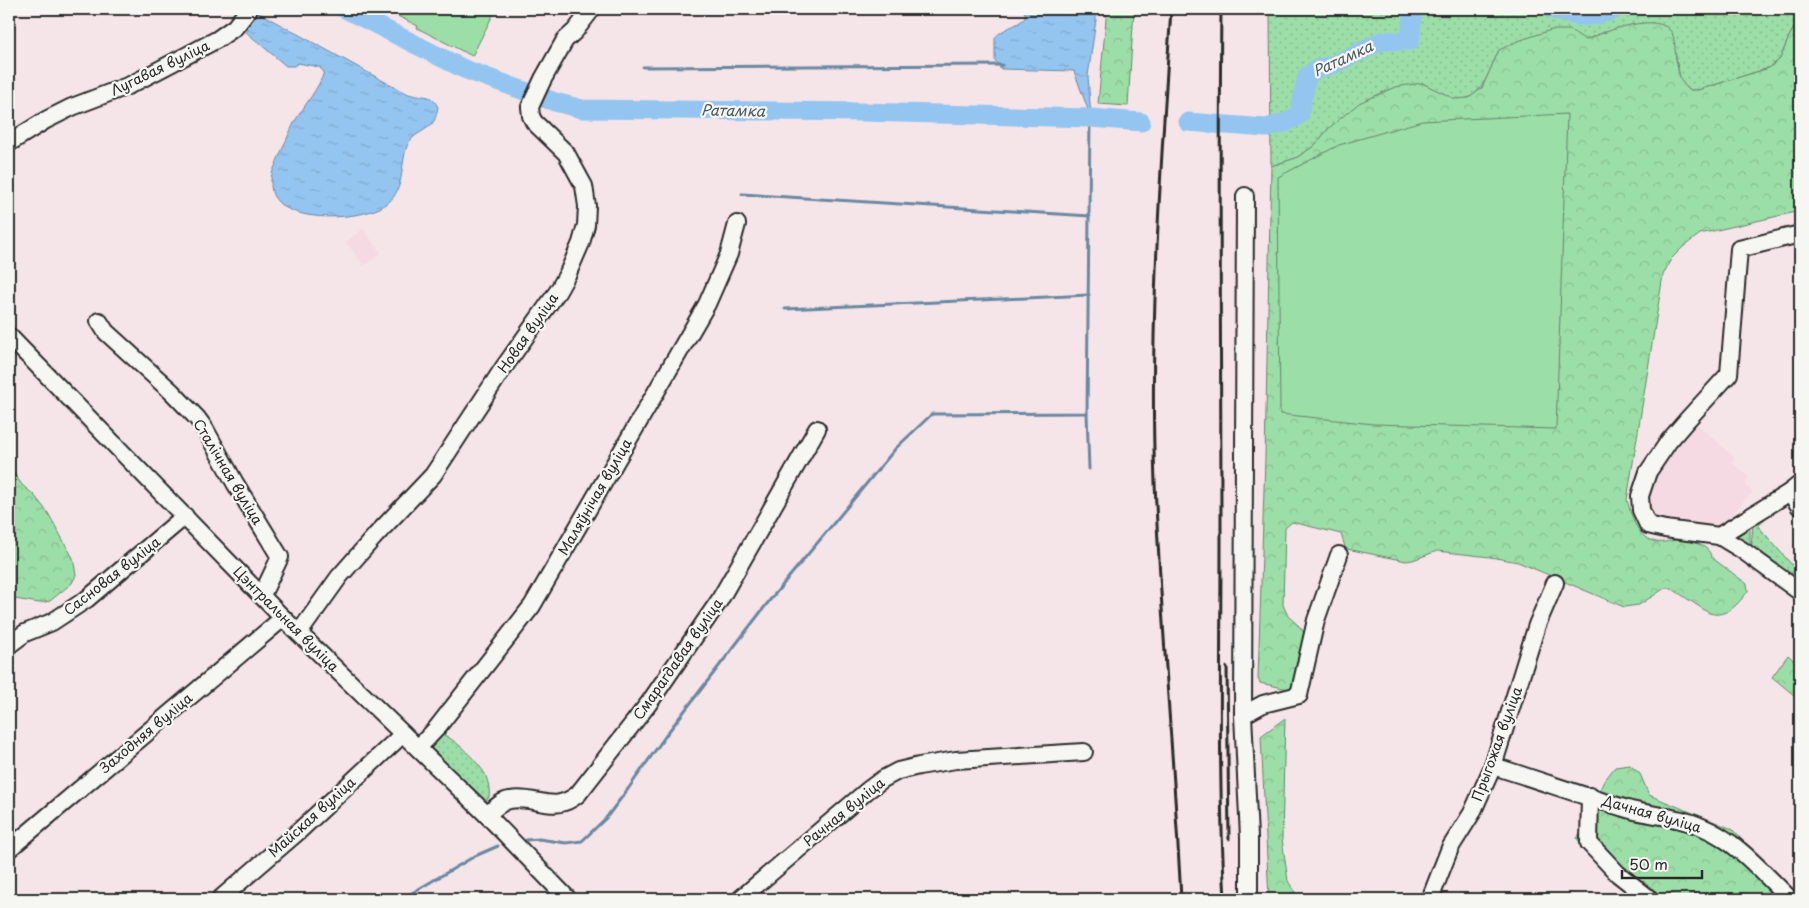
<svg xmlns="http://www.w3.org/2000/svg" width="1809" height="908" font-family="'Playpen Sans',sans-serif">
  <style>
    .built { fill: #f5d9e3 }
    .grass { fill: url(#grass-dots); stroke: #64846a }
    .forest { fill: url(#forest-crowns); stroke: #64846a }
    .park { fill: #9cdea8; stroke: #64846a }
    .water { fill: url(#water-ripples); stroke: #6a87a1 }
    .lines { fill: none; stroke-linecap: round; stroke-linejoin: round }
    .stream { stroke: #6a87a1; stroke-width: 3 }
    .river { stroke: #94c5f0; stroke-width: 19 }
    .minor-casing { stroke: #2b2b2b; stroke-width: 20 }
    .minor { stroke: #f6f6f2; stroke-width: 16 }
    .rail { stroke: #2b2b2b; stroke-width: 3 }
    .labels { text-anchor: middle; stroke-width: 4.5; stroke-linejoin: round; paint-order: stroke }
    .street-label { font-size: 14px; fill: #2b2b2b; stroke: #f6f6f2 }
    .water-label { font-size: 15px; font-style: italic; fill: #4a5966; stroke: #f6f6f2 }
  </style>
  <defs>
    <pattern id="grass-dots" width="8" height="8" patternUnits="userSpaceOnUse" patternTransform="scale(1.25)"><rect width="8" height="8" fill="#9cdea8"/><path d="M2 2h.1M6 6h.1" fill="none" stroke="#87bf91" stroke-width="1.8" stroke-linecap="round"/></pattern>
    <pattern id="forest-crowns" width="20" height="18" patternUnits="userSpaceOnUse" patternTransform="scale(1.25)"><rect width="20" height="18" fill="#9cdea8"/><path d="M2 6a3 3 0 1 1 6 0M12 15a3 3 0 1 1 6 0" fill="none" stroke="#87bf91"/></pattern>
    <pattern id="water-ripples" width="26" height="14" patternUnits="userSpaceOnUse" patternTransform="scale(1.25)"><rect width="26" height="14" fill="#94c5f0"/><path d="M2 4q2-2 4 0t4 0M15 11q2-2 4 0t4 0" fill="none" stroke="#80a9ce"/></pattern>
  </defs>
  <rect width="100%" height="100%" fill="#f5e5e9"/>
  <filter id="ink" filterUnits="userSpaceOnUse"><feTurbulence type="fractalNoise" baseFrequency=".02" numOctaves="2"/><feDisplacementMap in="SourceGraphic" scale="10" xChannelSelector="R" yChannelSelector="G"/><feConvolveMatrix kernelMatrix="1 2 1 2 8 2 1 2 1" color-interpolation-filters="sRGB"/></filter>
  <g filter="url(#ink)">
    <g class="built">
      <path d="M363 229 381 253 364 266 346 242Z"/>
      <path d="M1695 422 1735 458 1732 462 1748 476 1746 486 1752 492 1723 525 1712 529 1659 524 1650 515 1647 488 1659 464Z"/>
    </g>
    <g class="grass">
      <path d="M1270 9H1800V16L1789 37 1780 59 1769 68 1698 90H1689L1681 83 1671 32H1603L1586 40 1499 50C1490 68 1481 105 1454 99 1444 97 1432 88 1422 83L1329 128 1314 146 1296 158 1271 166Z"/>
      <path d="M1762 517 1765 520 1758 526 1791 564H1792L1800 572 1786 574 1751 549 1753 523Z"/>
      <path d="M1750 525V547L1739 538 1742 529Z"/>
      <path d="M440 734C453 736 478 762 485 774 488 781 490 789 489 797L486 801 482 800 429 748Z"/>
    </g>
    <g class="forest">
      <path d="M1107 9H1134L1128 106 1098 104Z"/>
      <path d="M1800 16V211L1700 234 1683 247 1671 259 1663 275 1627 500C1631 514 1636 536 1653 541 1660 544 1669 541 1676 540 1687 540 1710 544 1711 557L1747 584 1748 591C1738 604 1727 618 1709 613L1671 588H1665L1639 605 1624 607 1518 562 1490 557 1437 551 1413 560 1406 561 1347 549 1345 547 1341 534 1292 522 1285 528 1283 605 1288 616 1300 627 1306 636 1293 687 1288 689 1260 683 1258 679 1265 458 1271 166 1296 158 1314 146 1329 128 1359 103 1395 87 1422 83 1455 99 1469 98 1482 88 1499 50 1518 41 1551 30H1570L1586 40C1604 32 1659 10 1672 33 1675 39 1675 51 1676 59 1679 72 1678 80 1689 90H1698L1769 68 1780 59 1789 37Z"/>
      <path d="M9 466 22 485 34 495 48 513 73 558 76 575 72 583 50 601 39 603 9 598Z"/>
      <path d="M1788 655 1800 666V700L1772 677Z"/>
      <path d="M1285 718 1282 839 1288 881 1299 899H1269L1261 736Z"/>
      <path d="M1630 765 1640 774 1649 795 1732 829 1767 867 1786 899H1637L1629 894 1577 839 1604 781 1615 767Z"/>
    </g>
    <g class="park">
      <path d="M383 9H485L494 13 472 56 417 28 418 26Z"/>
      <path d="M1567 114 1556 429 1373 424 1280 414 1278 177 1339 145 1422 121Z"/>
    </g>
    <g class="water">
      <path d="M1017 9H1096V20L1088 76 1091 118 1074 71 1001 69 995 61V38C1002 28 1016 27 1025 18V13L1022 9Z"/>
      <path d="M259 13 400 90C405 93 411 95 417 96 428 96 432 96 438 107 437 111 436 117 434 121 427 132 412 133 407 146 400 166 405 192 385 205 363 220 291 224 275 198 271 193 271 186 271 180 271 173 276 165 278 159 284 146 289 133 295 121 304 106 319 88 324 72L319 67 298 63 294 66H286L246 32 243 29 248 21Z"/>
    </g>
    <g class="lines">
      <g class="stream">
        <path d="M643 67 1002 65"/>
        <path d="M742 194 1090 216"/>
        <path d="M785 309 1089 295"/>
        <path d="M1087 413 1089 469"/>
        <path d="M526 840 539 839 566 843 582 841 606 818 628 789 669 731 770 600 896 448 932 414 1087 413 1090 116"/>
        <path d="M405 899V897L475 856 498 846"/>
      </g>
      <g class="river">
        <path d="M345 9 464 69 555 102 582 109 861 112 1091 118 1141 122"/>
        <path d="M1551 9C1574 18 1592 19 1616 9"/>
        <path d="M1188 122 1266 128 1287 122 1299 115 1307 76 1316 69 1332 65 1382 41H1410L1413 9"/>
      </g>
      <defs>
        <g id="minor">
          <path d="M9 143 46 120 72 107 130 85 218 39 235 27 249 9"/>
          <path d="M1245 196 1243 715 1249 837V899"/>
          <path d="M1800 234 1739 249 1729 374 1687 420 1669 441 1648 472 1640 496 1641 510 1648 525 1665 529 1719 536 1742 550 1800 592"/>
          <path d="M99 321 106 332 172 392 197 418 205 429 235 483 280 557 262 595"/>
          <path d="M9 336 283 618 487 815 568 899"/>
          <path d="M1800 484 1790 492 1800 507"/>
          <path d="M1719 536 1790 492"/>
          <path d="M299 633 339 577 376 535 433 475 504 367 558 291 568 273 581 243 586 225 587 206 584 186 566 153 534 122 531 116 530 107 543 79 565 40 575 31 592 9"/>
          <path d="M9 645 25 633 52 622 87 599 185 516"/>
          <path d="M1243 715 1263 704 1299 695 1316 620 1339 555"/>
          <path d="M418 748 436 729 532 606 707 304 729 254 737 224"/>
          <path d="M1493 766C1539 780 1585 797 1631 810 1655 816 1680 817 1702 827 1737 841 1764 874 1790 899"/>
          <path d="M1590 796 1589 843 1618 874 1650 899"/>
          <path d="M487 815C494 809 501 801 510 800 537 795 553 815 578 794L649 703 719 601 817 429"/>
          <path d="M9 849 283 618"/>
          <path d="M220 899 299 831 403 734"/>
          <path d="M740 899 868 790 883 779 898 771 919 766 956 760 1084 752"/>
          <path d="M1430 899 1450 848 1472 813 1493 766 1537 625 1555 583"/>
        </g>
      </defs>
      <use href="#minor" class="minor-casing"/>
      <use href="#minor" class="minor"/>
      <g class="rail">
        <path d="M1171 9C1161 167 1149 325 1155 483 1161 622 1174 761 1181 899"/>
        <path d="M1221 9C1219 186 1221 364 1221 541 1221 661 1218 780 1225 899"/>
        <path d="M1227 667 1229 839"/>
      </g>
    </g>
  </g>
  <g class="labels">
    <g class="street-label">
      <text transform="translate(160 68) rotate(-26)" y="5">Лугавая вуліца</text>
      <text transform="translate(528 333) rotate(-55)" y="5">Новая вуліца</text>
      <text transform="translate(228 472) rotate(59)" y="5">Сталічная вуліца</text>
      <text transform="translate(595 497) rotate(-60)" y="5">Маляўнічая вуліца</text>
      <text transform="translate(112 576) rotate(-38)" y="5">Сасновая вуліца</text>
      <text transform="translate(286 619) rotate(45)" y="5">Цэнтральная вуліца</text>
      <text transform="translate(678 659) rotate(-55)" y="5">Смарагдавая вуліца</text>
      <text transform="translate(146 733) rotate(-40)" y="5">Заходняя вуліца</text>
      <text transform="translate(1497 744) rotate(-70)" y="5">Прыгожая вуліца</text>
      <text transform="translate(844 812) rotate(-39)" y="5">Рачная вуліца</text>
      <text transform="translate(1652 814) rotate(16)" y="5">Дачная вуліца</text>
      <text transform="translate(312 817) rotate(-42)" y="5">Майская вуліца</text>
    </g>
    <g class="water-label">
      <text transform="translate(1343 59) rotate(-25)" y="5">Ратамка</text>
      <text transform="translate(733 111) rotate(1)" y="5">Ратамка</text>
    </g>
  </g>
  <rect width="1809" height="908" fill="none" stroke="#f6f6f2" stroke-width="30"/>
  <rect x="15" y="15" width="1779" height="878" fill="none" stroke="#2b2b2b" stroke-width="2" filter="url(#ink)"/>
  <path d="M1622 870v8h80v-8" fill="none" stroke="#2b2b2b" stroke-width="2.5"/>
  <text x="1629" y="870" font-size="15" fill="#2b2b2b" stroke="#f6f6f2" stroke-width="4" paint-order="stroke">50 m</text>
</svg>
